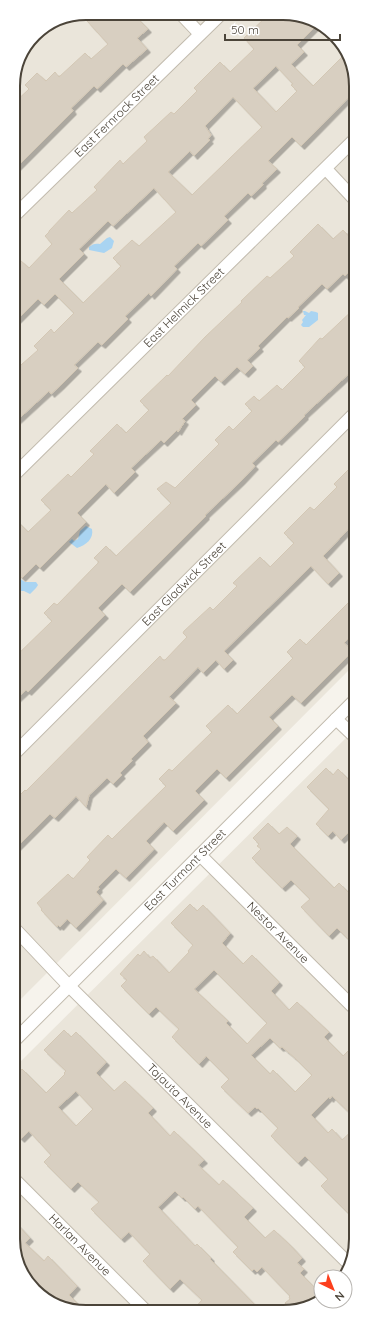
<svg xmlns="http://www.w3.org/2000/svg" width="369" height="1325" font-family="Quicksand,sans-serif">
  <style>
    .residential { fill: #eae5da }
    .water { fill: #a9d4f2 }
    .building { fill: #d8cfc1; stroke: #d3c7b4; fill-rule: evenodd; filter: url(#shadow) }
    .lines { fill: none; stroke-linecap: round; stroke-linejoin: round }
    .street-casing { stroke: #c2bbae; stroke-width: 14 }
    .street { stroke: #fff; stroke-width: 12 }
    .labels { text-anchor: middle; stroke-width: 3; stroke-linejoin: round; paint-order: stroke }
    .street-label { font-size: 12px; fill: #4b4439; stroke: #fff }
    .rim { fill: none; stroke: #4b4439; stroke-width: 2 }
  </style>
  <defs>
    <filter id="shadow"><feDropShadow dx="3.5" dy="3.5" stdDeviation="0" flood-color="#0004"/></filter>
  </defs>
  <rect width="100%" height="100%" fill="#f6f3ec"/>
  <g class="residential">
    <path d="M86 13 302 15 338 38 355 76 356 663 14 1006 13 81 34 34 58 18Z"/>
    <path d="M356 728V1244L342 1277H321V1296L293 1311H71L31 1287 14 1249V1068Z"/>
  </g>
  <g class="water">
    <path d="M110 237 114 241 112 248 104 253 89 250V247C93 244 95 243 100 244L107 238Z"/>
    <path d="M303 311H305L309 313 311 311 316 312 318 313V320L309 327H303L301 325 303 322 302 320 306 315H304Z"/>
    <path d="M86 526 92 529C94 539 86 545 77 548L69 542 72 539 74 541 78 539 80 531Z"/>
    <path d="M19 578 25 582H36L38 585 36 588 30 594 24 591H20L17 586 18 583 16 579Z"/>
  </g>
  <g class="building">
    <path d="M96 13 133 14 148 29 137 38 147 49 126 67 123 64 97 89 94 86 71 108 73 111 13 171V104L29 89 25 85 37 73 46 81 55 72 59 77 85 53 91 59 108 44 87 21Z"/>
    <path d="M268 15H302L317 25 297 45 304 52 291 64 313 86 345 54 355 76V91L301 146 292 137 268 161 277 169 262 183 263 185 251 196 248 193 224 216 228 220 201 246 198 243 174 266 177 269 151 296 149 293 125 316 128 319 102 345 98 342 74 365 78 368 61 385 51 394 49 391 13 424V372L38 350 34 346 51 329 54 333 74 313 55 294 44 305 38 299 13 324V267L20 260 29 268 52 244 45 236 49 232V231L69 210 72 213 97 190 94 187 120 160 123 164 147 141 144 137 171 112 174 114 197 91 194 88 220 62 230 72 254 49 244 38ZM276 66 293 84 291 85 297 91 276 112 253 88ZM233 97 262 127 192 195 168 172 190 151 194 156 210 140 208 139 211 135 205 126ZM154 188 176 212 139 246 132 240 113 258 121 266 83 303 59 279 84 254 79 249 108 221 113 226Z"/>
    <path d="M318 224 333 239 343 230 355 243V266L345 276 343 274 327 289 322 284 298 307 299 308 288 318 287 317 258 346 260 348 247 360 253 366 245 374 237 367 221 382 215 376 191 400 196 405 182 419 185 421 178 432 177 430 164 443 161 440 131 468 135 472 114 493 106 484 77 513 86 522 40 568 36 564 22 578 13 569V517L28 532 51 510 41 500 68 474 71 477 94 454 90 451 117 424 126 433 149 410 140 401 167 375 168 376 205 337 242 302 241 301 267 276 270 278 294 256 290 252Z"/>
    <path d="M355 308V367L354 369 304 415 305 416 278 442 276 440 252 463 255 466 241 481 205 515 206 516 130 592 122 584 98 608 105 615 28 692 26 690 13 702V659L52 621 44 613 54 603 57 605 99 562 94 558 106 546 116 556 148 525 171 503 157 489 166 482 175 488 219 444 215 440 229 426 233 430 252 411 245 404 254 396 259 401 277 385 282 390 305 367 299 361 320 338 322 339Z"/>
    <path d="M356 462V521L323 556 339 573 328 584 311 566 224 651 233 660 224 669 216 660 203 673 198 667 169 697 176 703 143 736 148 742 131 759 132 761 120 773 122 775 113 784 107 778 89 795 86 807 76 796 55 818 50 814 13 851V790L19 796 25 790 26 791 160 656 163 660H165L187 637 183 633 184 631 210 607 213 610 237 586 233 583 260 557 270 567 294 543 284 533 310 507 314 510 337 487 334 484Z"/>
    <path d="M356 595V631L344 643 353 651 301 703 292 695 269 717 278 726 226 778 217 769 195 791 204 800 173 831 164 822 146 841 154 849 126 878 116 869 98 887 99 889 96 892 103 900 76 928 67 919 60 927 58 925 57 927 41 910 42 909 37 903 68 874 73 879 90 860 87 857 108 835 112 839 166 786 159 779 169 769 172 771 212 732 206 726 228 705 237 714 293 658 287 652 300 639 306 645Z"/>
    <path d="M326 768 333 775 338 769 356 787V839L349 832 341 840 333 831 328 836 316 824 329 809 307 787Z"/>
    <path d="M268 823 279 834 287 827 297 836 290 844 334 888 339 883 356 900V947L337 928 329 936 301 907 310 899 291 880 282 888 252 858 261 849 257 846 259 844 253 838Z"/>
    <path d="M190 904 197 911 203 905 230 933 222 943 243 964 252 955 279 982 271 991 289 1010 297 1002 329 1032 324 1037 343 1056 348 1051 356 1059V1119L332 1096 330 1099 329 1097 311 1115 328 1133 332 1129 342 1140 356 1127V1205L348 1213 321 1186 328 1179 305 1156 298 1163 271 1136 278 1128 258 1108 257 1109 255 1107 248 1113 221 1087 229 1079 206 1056 199 1064 172 1037 179 1029 156 1007 149 1014 121 986 127 980 120 974 138 954 140 956 144 951 150 958 153 956 169 973 189 952 188 951 193 945 171 923ZM214 970 267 1023 247 1044 226 1023 228 1021 194 989ZM270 1038 280 1048 282 1047 295 1058 312 1075 295 1092 273 1070 270 1074 251 1055Z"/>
    <path d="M64 1030 71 1037 76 1032 106 1062 96 1073 114 1091 125 1081 153 1108 148 1113 170 1136 174 1131 204 1160 198 1165 219 1185 223 1180 253 1208 244 1217 265 1238 274 1230 290 1245 302 1258 297 1263 304 1269 300 1273 321 1294V1296L293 1311 285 1303 290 1299 289 1297 290 1296 262 1267 257 1272 254 1269 252 1271 233 1252 238 1247 198 1206 195 1209 183 1197 182 1198 175 1191 158 1207 195 1246 197 1244 211 1258 210 1259 261 1311H192L202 1300 180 1279 170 1289 143 1261 150 1254 129 1232 121 1239 91 1209 99 1202 78 1182 71 1189 44 1162 51 1155 29 1131 21 1139 14 1132V1078L22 1069 46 1093 65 1074 64 1073 66 1071 44 1050ZM76 1091 93 1109 76 1126 58 1107Z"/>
    <path d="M14 1221 30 1238 25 1243 44 1261 48 1256 77 1286 69 1295 85 1311H71L31 1287 14 1249Z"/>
  </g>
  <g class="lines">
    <defs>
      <g id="street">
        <path d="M181 14 200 34"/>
        <path d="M326 169 355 200"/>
        <path id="s1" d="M13 217 220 15"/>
        <path id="s2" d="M13 476 355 139"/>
        <path d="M336 719 356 738"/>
        <path id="s3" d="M13 755 355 413"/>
        <path id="s4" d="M200 855 356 1010"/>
        <path id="s5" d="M14 928 68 985 348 1263"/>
        <path id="s6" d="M14 1041 356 699"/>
        <path id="s7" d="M14 1179 146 1311"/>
      </g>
    </defs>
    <use href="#street" class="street-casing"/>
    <use href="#street" class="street"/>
  </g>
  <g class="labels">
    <g class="street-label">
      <text dy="4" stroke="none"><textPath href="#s1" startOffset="145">East Fernrock Street</textPath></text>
      <text dy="4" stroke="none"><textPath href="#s2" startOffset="240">East Helmick Street</textPath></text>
      <text dy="4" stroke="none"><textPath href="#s3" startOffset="242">East Gladwick Street</textPath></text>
      <text dy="4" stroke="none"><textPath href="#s6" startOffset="242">East Turmont Street</textPath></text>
      <text dy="4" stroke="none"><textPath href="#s4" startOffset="110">Nestor Avenue</textPath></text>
      <text dy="4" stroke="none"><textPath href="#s5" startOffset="236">Tajauta Avenue</textPath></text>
      <text dy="4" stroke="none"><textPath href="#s7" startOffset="93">Harlan Avenue</textPath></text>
    </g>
  </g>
  <path d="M0 0H369V1325H0ZM86 20H283A66 66 0 0 1 349 86V1239A66 66 0 0 1 283 1305H86A66 66 0 0 1 20 1239V86A66 66 0 0 1 86 20Z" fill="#fff" fill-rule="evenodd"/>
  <path class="rim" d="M86 20H283A66 66 0 0 1 349 86V1239A66 66 0 0 1 283 1305H86A66 66 0 0 1 20 1239V86A66 66 0 0 1 86 20Z"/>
  <g transform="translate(333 1289) rotate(137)"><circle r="19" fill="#ffffff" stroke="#b7b4b0"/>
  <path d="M0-3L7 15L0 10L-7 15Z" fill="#fc3f1d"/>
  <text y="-6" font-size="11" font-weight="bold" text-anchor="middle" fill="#4b4439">N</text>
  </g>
  <path d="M225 34v6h115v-6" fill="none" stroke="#4b4439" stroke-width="2"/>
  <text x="231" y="34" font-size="12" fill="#4b4439" stroke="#ffffff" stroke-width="3" paint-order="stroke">50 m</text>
</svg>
